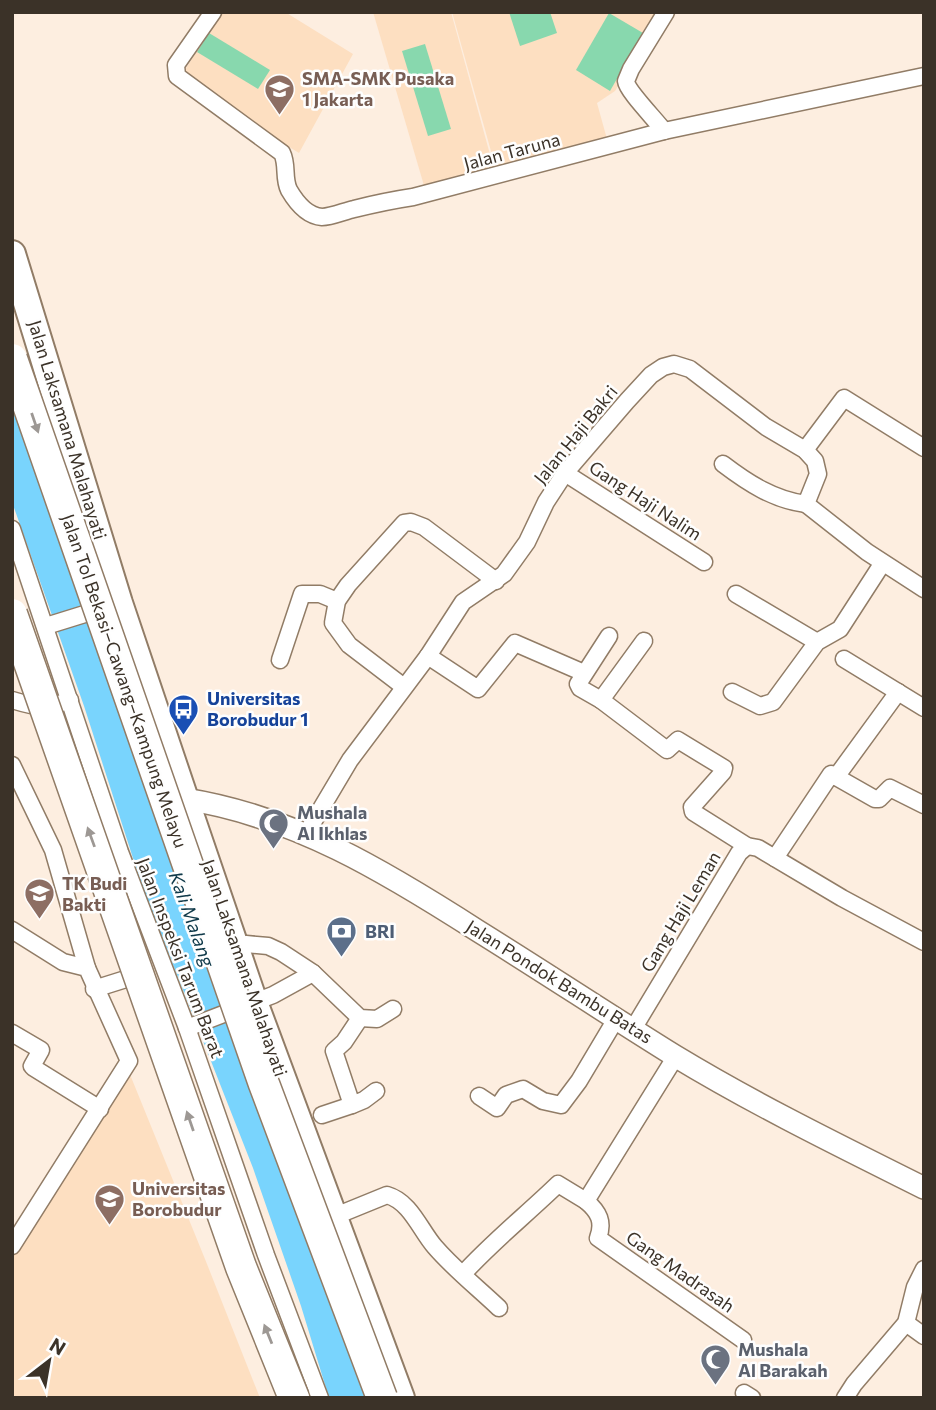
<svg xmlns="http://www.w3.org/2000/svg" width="936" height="1410" font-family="Commissioner,sans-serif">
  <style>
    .built { fill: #fddfc1 }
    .grass { fill: #88d8ae }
    .water { fill: #79d4fd }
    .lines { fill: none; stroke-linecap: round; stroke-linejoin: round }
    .minor-casing { stroke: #917c66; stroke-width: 19 }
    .tertiary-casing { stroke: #917c66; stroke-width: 24 }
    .primary-casing { stroke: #917c66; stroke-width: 30 }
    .minor { stroke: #fff; stroke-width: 16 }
    .tertiary { stroke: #fff; stroke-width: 21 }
    .primary { stroke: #fff; stroke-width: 26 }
    .motorway-bridge-casing { stroke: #917c66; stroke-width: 33; stroke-linecap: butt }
    .motorway-bridge { stroke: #fff; stroke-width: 30 }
    .oneway { fill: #9d9894 }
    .labels { text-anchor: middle; stroke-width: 5; stroke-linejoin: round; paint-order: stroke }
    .education-label { font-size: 18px; font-weight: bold; fill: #785e54; stroke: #fefefe; text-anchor: start }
    .street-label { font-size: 18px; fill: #3b3228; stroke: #fefefe }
    .transit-label { font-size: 18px; font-weight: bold; fill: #164399; stroke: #fefefe; text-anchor: start }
    .worship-label { font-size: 18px; font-weight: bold; fill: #5b616d; stroke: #fefefe; text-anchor: start }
    .service-label { font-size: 18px; font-weight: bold; fill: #4e5e75; stroke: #fefefe; text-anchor: start }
    .water-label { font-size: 19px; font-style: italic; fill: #0f3949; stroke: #fefefe }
  </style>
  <rect width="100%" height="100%" fill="#fdeee0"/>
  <g class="built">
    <path d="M222 12H285L353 54 299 153 179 79Z"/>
    <path d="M373 12H451L494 169 425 189Z"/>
    <path d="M452 12H664L615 91 597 103 607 139 496 169Z"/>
    <path d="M129 1072 205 1259 260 1398H12V1253Z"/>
  </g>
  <g class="grass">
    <path d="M509 12H550L557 33 520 46Z"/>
    <path d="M609 13 643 33 610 91 576 70Z"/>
    <path d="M209 33 270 70 258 89 197 52Z"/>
    <path d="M425 44 451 129 428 136 402 51Z"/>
  </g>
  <path class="water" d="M12 386 373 1398H329L301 1306 253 1168 141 883 84 706 12 502Z"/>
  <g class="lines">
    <defs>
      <g id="minor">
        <path d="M213 12 176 65 177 76 282 153C288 165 283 178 289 190 296 202 307 216 322 217 331 217 345 211 354 209 374 204 393 200 413 197L664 131 924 76"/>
        <path d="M664 131C656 120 627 91 626 81L631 69 666 12"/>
        <path d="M805 450 844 398 924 448"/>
        <path d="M723 464C748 483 774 500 806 504"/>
        <path d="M565 473 704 562"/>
        <path d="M12 529 120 852 187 1028 266 1255 320 1398"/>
        <path d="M736 594 817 642"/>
        <path d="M46 626 104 608"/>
        <path d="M609 636 578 684 580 688 601 700 644 641"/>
        <path d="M428 656 478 689 515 643 584 673"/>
        <path d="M844 659 924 708"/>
        <path d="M280 660 302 594H320L337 601"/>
        <path d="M404 687 349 645 333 623 337 601 348 585 404 523 411 522 424 527 496 581"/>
        <path d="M732 692 760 706 773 702 817 642 840 629 882 564"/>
        <path d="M12 700C35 707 47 710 70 700"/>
        <path d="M601 700 667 750 678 740 724 768 723 772 692 807 693 812 747 846 758 848 842 898 924 942"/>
        <path d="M12 765 53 850 87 968"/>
        <path d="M836 777 898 692"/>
        <path d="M306 834 350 760 428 656 463 602 504 574 527 542 546 502 565 473 627 401 651 375 663 367 674 364 690 369 766 427 805 450 815 461 818 474 806 504 867 552 924 589"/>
        <path d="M775 858 831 774 875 799H879L890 788 924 805"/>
        <path d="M12 930 63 962 87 968 129 1061 12 1246"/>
        <path d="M236 949 246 944 268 946 281 952 313 973 360 1018 377 1019 393 1009"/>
        <path d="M94 989 145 973"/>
        <path d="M360 1018 344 1042 334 1051 352 1105 364 1100 376 1091"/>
        <path d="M187 1028 273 995 313 973"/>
        <path d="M633 1029 739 853 747 846"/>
        <path d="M12 1033 41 1050 32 1066 34 1068 100 1109"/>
        <path d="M676 1056 586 1201C599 1212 604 1222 598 1238L743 1340"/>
        <path d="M479 1096 497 1108 506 1095 523 1089 543 1101 561 1105 579 1081 616 1019"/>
        <path d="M322 1115 352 1105"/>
        <path d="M333 1217 387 1195C411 1202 420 1230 435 1247 454 1269 478 1288 499 1308"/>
        <path d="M463 1274C492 1242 527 1214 558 1184L586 1201"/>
        <path d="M906 1323 924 1336"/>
        <path d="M744 1393 752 1398"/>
        <path d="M845 1398 854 1384 906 1323 915 1287 924 1269"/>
      </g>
      <path id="tertiary" d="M185 799C294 816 386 872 478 931 544 972 609 1015 675 1056 756 1105 840 1146 924 1188"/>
      <path id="primary" d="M12 254 119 603 191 817 254 1002 401 1398"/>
    </defs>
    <use href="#minor" class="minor-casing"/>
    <use href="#tertiary" class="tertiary-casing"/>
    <use href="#primary" class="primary-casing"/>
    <use href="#minor" class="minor"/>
    <use href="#tertiary" class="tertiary"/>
    <use href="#primary" class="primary"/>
    <defs>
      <g id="motorway-bridge">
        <path d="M12 359 264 1084 382 1398"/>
        <path d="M12 614 241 1267 294 1398"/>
      </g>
    </defs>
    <use href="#motorway-bridge" class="motorway-bridge-casing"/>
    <use href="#motorway-bridge" class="motorway-bridge"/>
  </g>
  <defs><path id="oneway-solid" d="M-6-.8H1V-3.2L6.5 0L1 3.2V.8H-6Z" transform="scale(1.75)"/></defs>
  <g class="oneway">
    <use href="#oneway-solid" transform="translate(35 423) rotate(71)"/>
    <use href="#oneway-solid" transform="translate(91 837) rotate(-110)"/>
    <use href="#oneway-solid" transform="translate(190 1121) rotate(-109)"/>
    <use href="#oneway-solid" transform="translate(268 1334) rotate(-112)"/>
  </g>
  <defs>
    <symbol id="school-pin" viewBox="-11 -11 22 30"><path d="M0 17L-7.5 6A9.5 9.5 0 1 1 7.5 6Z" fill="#8d6e63" stroke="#fefefe"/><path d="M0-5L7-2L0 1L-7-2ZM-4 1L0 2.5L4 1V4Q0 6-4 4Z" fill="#fff"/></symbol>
    <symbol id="bus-pin" viewBox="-11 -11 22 30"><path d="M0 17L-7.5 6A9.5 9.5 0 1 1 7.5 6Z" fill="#1a4fb4" stroke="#fefefe"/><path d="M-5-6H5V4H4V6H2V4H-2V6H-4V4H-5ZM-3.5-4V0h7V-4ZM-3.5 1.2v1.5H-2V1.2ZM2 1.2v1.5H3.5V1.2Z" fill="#fff"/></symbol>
    <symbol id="mosque-pin" viewBox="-11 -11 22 30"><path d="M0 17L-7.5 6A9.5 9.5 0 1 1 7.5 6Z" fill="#6b7280" stroke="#fefefe"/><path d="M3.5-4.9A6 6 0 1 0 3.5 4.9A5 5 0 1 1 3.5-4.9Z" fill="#fff"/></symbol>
    <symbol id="bank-pin" viewBox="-11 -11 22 30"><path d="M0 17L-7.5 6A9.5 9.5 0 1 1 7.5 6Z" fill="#5c6f8a" stroke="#fefefe"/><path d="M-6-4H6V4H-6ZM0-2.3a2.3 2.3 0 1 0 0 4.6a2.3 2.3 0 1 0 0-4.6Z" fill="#fff"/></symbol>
    <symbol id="university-pin" viewBox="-11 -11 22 30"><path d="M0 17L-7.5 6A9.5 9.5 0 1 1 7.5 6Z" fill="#8d6e63" stroke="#fefefe"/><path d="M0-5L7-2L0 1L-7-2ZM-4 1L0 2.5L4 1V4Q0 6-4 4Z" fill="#fff"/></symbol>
  </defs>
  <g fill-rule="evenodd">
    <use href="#school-pin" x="262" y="72" width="35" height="47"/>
    <use href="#bus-pin" x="166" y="692" width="35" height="47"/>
    <use href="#mosque-pin" x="256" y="806" width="35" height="47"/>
    <use href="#school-pin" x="22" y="876" width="35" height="47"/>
    <use href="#bank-pin" x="324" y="914" width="35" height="47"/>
    <use href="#university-pin" x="92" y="1182" width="35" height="47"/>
    <use href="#mosque-pin" x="698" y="1342" width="35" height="47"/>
  </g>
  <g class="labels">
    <g class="education-label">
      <text x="302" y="85">SMA-SMK Pusaka<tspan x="302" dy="21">1 Jakarta</tspan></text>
      <text x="62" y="890">TK Budi<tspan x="62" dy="21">Bakti</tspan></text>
      <text x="132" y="1195">Universitas<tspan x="132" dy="21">Borobudur</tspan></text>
    </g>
    <g class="street-label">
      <text transform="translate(512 152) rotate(-15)" y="6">Jalan Taruna</text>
      <text transform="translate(67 430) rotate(73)" y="6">Jalan Laksamana Malahayati</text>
      <text transform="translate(576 435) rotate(-51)" y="6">Jalan Haji Bakri</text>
      <text transform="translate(645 501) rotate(33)" y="6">Gang Haji Nalim</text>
      <text transform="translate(124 681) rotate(71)" y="6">Jalan Tol Bekasi–Cawang–Kampung Melayu</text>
      <text transform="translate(681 912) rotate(-59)" y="6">Gang Haji Leman</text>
      <text transform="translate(180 958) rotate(69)" y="6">Jalan Inspeksi Tarum Barat</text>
      <text transform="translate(244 968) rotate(71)" y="6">Jalan Laksamana Malahayati</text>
      <text transform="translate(559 982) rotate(32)" y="6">Jalan Pondok Bambu Batas</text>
      <text transform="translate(680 1272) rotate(35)" y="6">Gang Madrasah</text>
    </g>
    <g class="transit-label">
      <text x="207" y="705">Universitas<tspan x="207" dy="21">Borobudur 1</tspan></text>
    </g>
    <g class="worship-label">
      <text x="297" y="819">Mushala<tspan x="297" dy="21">Al Ikhlas</tspan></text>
      <text x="738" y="1356">Mushala<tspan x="738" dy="21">Al Barakah</tspan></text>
    </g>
    <g class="service-label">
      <text x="365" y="938">BRI</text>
    </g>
    <g class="water-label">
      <text transform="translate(192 919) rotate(70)" y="7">Kali Malang</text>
    </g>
  </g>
  <rect width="936" height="1410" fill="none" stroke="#3b3228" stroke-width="28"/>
  <g transform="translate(49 1361) rotate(31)" stroke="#fefefe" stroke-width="5" paint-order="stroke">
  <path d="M0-5L12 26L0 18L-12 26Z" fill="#3b3228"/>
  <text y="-10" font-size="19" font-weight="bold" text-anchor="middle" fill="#3b3228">N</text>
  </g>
</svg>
